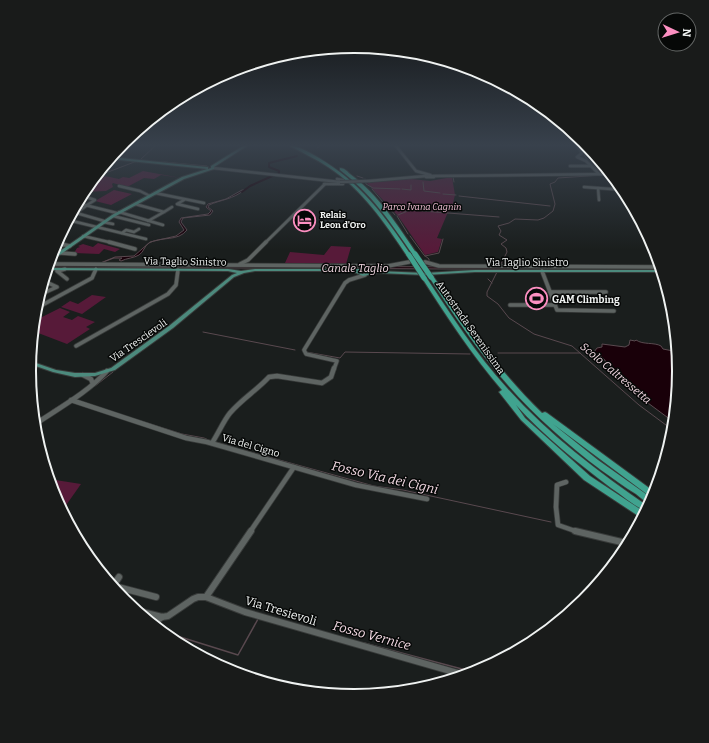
<svg xmlns="http://www.w3.org/2000/svg" width="709" height="743" font-family="Bitter,serif">
  <style>
    .green { fill: #571a39 }
    .water { fill: #190009; stroke: #59494f }
    .lines { fill: none; stroke-linecap: round; stroke-linejoin: round }
    .stream-far1 { stroke: #59494f; stroke-width: 1 }
    .stream { stroke: #59494f; stroke-width: 1.5 }
    .canal { stroke: #190009; stroke-width: 2 }
    .minor-far3-casing { stroke: #383b3a; stroke-width: 4 }
    .minor-far2-casing { stroke: #383b3a; stroke-width: 5 }
    .minor-far1-casing { stroke: #383b3a; stroke-width: 6 }
    .minor-casing { stroke: #383b3a; stroke-width: 8 }
    .major-casing { stroke: #383b3a; stroke-width: 2 }
    .highway-casing { stroke: #383b3a; stroke-width: 2 }
    .minor-far3 { stroke: #5e6462; stroke-width: 2.5 }
    .minor-far2 { stroke: #5e6462; stroke-width: 3.5 }
    .minor-far1 { stroke: #5e6462; stroke-width: 4.5 }
    .minor { stroke: #5e6462; stroke-width: 6 }
    .major { fill: #4c8a7d; fill-rule: evenodd }
    .highway { fill: #40a38f; fill-rule: evenodd }
    .minor-bridge-casing { stroke: #383b3a; stroke-width: 4; stroke-linecap: butt }
    .highway-bridge-casing { stroke: #383b3a; stroke-width: 6; stroke-linecap: butt }
    .minor-bridge { stroke: #5e6462; stroke-width: 2.5 }
    .highway-bridge { stroke: #40a38f; stroke-width: 5 }
    .labels { text-anchor: middle; stroke-width: 3; stroke-linejoin: round; paint-order: stroke }
    .far-park-label { font-size: 9px; font-style: italic; fill: #f2c1d5; stroke: #060807 }
    .far-poi-label { font-size: 9px; font-weight: bold; fill: #eff2f1; stroke: #060807; text-anchor: start }
    .street-label { font-size: 10px; fill: #eff2f1; stroke: #060807 }
    .poi-label { font-size: 10px; font-weight: bold; fill: #eff2f1; stroke: #060807; text-anchor: start }
    .water-label { font-size: 11px; font-style: italic; fill: #f5dbe5; stroke: #060807 }
    .near-street-label { font-size: 12px; fill: #eff2f1; stroke: #060807 }
    .near-water-label { font-size: 13px; font-style: italic; fill: #f5dbe5; stroke: #060807 }
    .rim { fill: none; stroke: #eff2f1; stroke-width: 2 }
  </style>
  <rect width="100%" height="100%" fill="#1a1e1d"/>
  <g class="green">
    <path d="M143 171 181 178 161 175 154 179 144 178 127 187 113 183 112 184 113 187 106 191 83 192C95 174 99 174 119 179L123 177 129 178Z"/>
    <path d="M452 177 455 195 451 211 448 212 437 238 442 239 438 252 425 255 398 216 367 183 403 178 430 181Z"/>
    <path d="M114 190 132 194 111 205 95 201Z"/>
    <path d="M98 243 120 249 115 252 104 249 99 254 74 253 77 248 80 247 78 246 83 244 93 247Z"/>
    <path d="M331 246 351 247 346 264 285 263 290 252 324 255Z"/>
    <path d="M92 295 106 297 82 314 61 307 70 301 78 304Z"/>
    <path d="M60 308 70 312 63 317 72 320 78 316 95 322 86 327 90 329 67 344 33 331 34 321Z"/>
    <path d="M49 479 81 484 62 511 54 496Z"/>
  </g>
  <g class="water">
    <path d="M242 190H244C234 199 220 200 209 205L208 207 213 211 210 215 183 218 181 222 187 230C178 242 161 236 149 243 144 246 144 252 139 255 134 258 127 258 121 261L119 260 122 258H114L98 264 115 257 134 256 150 242 176 236 184 230 179 222 181 218 208 214 211 211 206 207 208 204 226 199Z"/>
    <path d="M48 265 662 268V270L48 267Z"/>
    <path d="M630 340 635 341 636 340C643 345 654 342 661 346L663 349 678 352 680 372 675 423 648 403 643 398 628 386 616 374 603 358 594 352 597 348 602 347V344L625 347 629 345Z"/>
  </g>
  <g class="lines">
    <g class="stream-far1">
      <path d="M317 148 320 146"/>
      <path d="M140 160 155 146"/>
      <path d="M164 162 207 166"/>
      <path d="M357 176 363 178"/>
      <path d="M95 177 137 161"/>
      <path d="M453 177 454 182"/>
      <path d="M365 179 366 184 373 188 400 189"/>
      <path d="M423 182 424 191 440 193"/>
      <path d="M372 189 383 202"/>
      <path d="M402 189 411 190V185"/>
      <path d="M443 194 456 195"/>
      <path d="M459 196 550 206"/>
      <path d="M386 204 395 215"/>
      <path d="M398 215 410 210 499 217"/>
      <path d="M397 216 408 234"/>
      <path d="M410 236 424 255 429 259V261"/>
      <path d="M425 256 439 253 443 239"/>
      <path d="M500 266 507 252 506 248 501 244 507 240 499 235 501 231 498 226 509 223 515 219 538 220 544 218 553 211 555 204 550 184 555 182 558 178 602 175C598 167 590 165 586 158 583 153 584 150 580 146"/>
      <path d="M497 272 487 292V296L498 304 509 318 534 334 572 346 639 405 674 431"/>
      <path d="M488 279 492 283"/>
      <path d="M203 332 295 350"/>
      <path d="M306 352 340 358 345 352 470 354"/>
      <path d="M498 353H580"/>
      <path d="M95 386 113 372"/>
      <path d="M51 411 70 399"/>
      <path d="M141 421 182 434 204 438 211 441"/>
      <path d="M216 442 236 448"/>
      <path d="M243 450 374 486 403 490 551 522"/>
    </g>
    <g class="stream">
      <path d="M158 630 238 655 258 619"/>
      <path d="M364 643 477 673"/>
    </g>
    <path class="canal" d="M242 192 250 186 279 173V171L269 167V163L297 156"/>
    <defs>
      <g id="minor-far3">
        <path d="M396 146 416 171 430 175"/>
        <path d="M577 146 582 153 577 157 586 161 599 174"/>
        <path d="M570 166H591"/>
        <path d="M213 168 340 182"/>
        <path d="M430 175 434 177H426Z"/>
        <path d="M433 176 611 174"/>
        <path d="M369 181 426 176"/>
        <path d="M324 184H343V180L337 179"/>
        <path d="M119 186 140 191 150 196"/>
        <path d="M584 187 625 190"/>
        <path d="M598 188 599 200"/>
        <path d="M155 193 204 203"/>
        <path d="M184 200 177 204 198 209"/>
        <path d="M77 203 117 213"/>
        <path d="M135 204 164 212 148 221"/>
        <path d="M87 205 95 200 89 198"/>
        <path d="M73 212 104 221"/>
        <path d="M119 212 163 225"/>
        <path d="M164 212 172 207"/>
        <path d="M76 213 86 206"/>
        <path d="M113 216 149 225"/>
        <path d="M68 220 146 239"/>
        <path d="M103 222 113 224"/>
        <path d="M122 233 126 230 134 232 139 229"/>
        <path d="M83 236 113 243"/>
        <path d="M56 243H58"/>
        <path d="M265 243 325 184"/>
      </g>
      <g id="minor-far2">
        <path d="M109 242 135 249"/>
        <path d="M56 243 70 246"/>
        <path d="M61 253 75 254"/>
        <path d="M425 262 439 266 661 267"/>
        <path d="M49 264 388 266 409 262"/>
        <path d="M240 264 248 260 266 242"/>
        <path d="M65 269 57 271 67 279"/>
        <path d="M542 271 557 310 614 311"/>
        <path d="M550 292H606"/>
        <path d="M39 295 57 287 44 281"/>
        <path d="M510 305H555"/>
        <path d="M35 309 92 278 96 269"/>
        <path d="M76 346 168 294 176 285 178 270"/>
        <path d="M334 369 337 361 306 354 304 350 345 283 349 280 365 275"/>
      </g>
      <g id="minor-far1">
        <path d="M83 375 91 379 93 384"/>
        <path d="M71 400 186 438 207 442 356 485 427 499"/>
        <path d="M34 425C59 408 87 393 107 371"/>
        <path d="M212 443C218 434 224 420 230 413 242 399 257 390 269 377L277 376 322 383 331 377 334 368"/>
        <path d="M566 482 557 485 556 507 558 525 578 532"/>
        <path d="M250 532 294 467"/>
      </g>
      <g id="minor">
        <path d="M575 531 630 544"/>
        <path d="M113 586 119 577"/>
        <path d="M114 586 156 597"/>
        <path d="M206 597 251 531"/>
        <path d="M134 610 162 617 168 616 193 599 198 597H206L245 612 468 676"/>
        <path d="M152 624 162 617"/>
      </g>
      <g id="major">
        <path d="M243 146H247L214 167V169L184 179 114 217 51 261H50V258L112 215 182 177 207 169 110 159 111 157 207 167H208V169L211 168V166Z"/>
        <path d="M47 268 228 269 241 271 255 269H362V271H358L363 274 378 271 425 273 475 270H662L663 272H475L425 275 378 273 363 276 352 271H255L244 273 234 277 173 328 115 370 95 376 75 377 53 372 30 364V361L56 370 75 373H95L111 368 169 326 232 275 237 273 228 271 47 270Z"/>
      </g>
      <g id="highway">
        <path d="M290 146C300 146 310 153 319 158 361 183 384 215 411 255V256H407C385 223 362 189 328 167 316 159 303 153 290 146Z"/>
        <path d="M340 168C344 168 347 171 350 174 378 194 398 226 417 254V255H413C391 223 371 193 340 170Z"/>
        <path d="M429 276H433C466 325 500 372 542 413L545 412 547 413 656 493 654 498H652L553 424 598 460 653 499 651 504C645 502 641 498 636 494 624 487 613 478 601 470 567 444 535 416 507 384 478 351 453 314 429 277Z"/>
        <path d="M422 277H426C451 315 476 354 507 388 548 434 598 472 649 507L647 512C634 506 623 496 611 488 578 463 544 436 516 405L525 418 590 476 646 513 643 519 584 480 521 420 499 392 502 390C472 355 447 317 422 278Z"/>
      </g>
    </defs>
    <use href="#minor-far3" class="minor-far3-casing"/>
    <use href="#minor-far2" class="minor-far2-casing"/>
    <use href="#minor-far1" class="minor-far1-casing"/>
    <use href="#minor" class="minor-casing"/>
    <use href="#major" class="major-casing"/>
    <use href="#highway" class="highway-casing"/>
    <use href="#minor-far3" class="minor-far3"/>
    <use href="#minor-far2" class="minor-far2"/>
    <use href="#minor-far1" class="minor-far1"/>
    <use href="#minor" class="minor"/>
    <use href="#major" class="major"/>
    <use href="#highway" class="highway"/>
    <defs>
      <path id="minor-bridge" d="M340 182 369 181"/>
      <g id="highway-bridge">
        <path d="M415 254 431 277"/>
        <path d="M409 255 424 278"/>
      </g>
    </defs>
    <use href="#minor-bridge" class="minor-bridge-casing"/>
    <use href="#highway-bridge" class="highway-bridge-casing"/>
    <use href="#minor-bridge" class="minor-bridge"/>
    <use href="#highway-bridge" class="highway-bridge"/>
  </g>
  <linearGradient id="sky" x2="0" y2="1"><stop stop-color="#0e1010"/><stop offset="0.58" stop-color="#38414c"/><stop offset="1" stop-color="#38414c" stop-opacity="0"/></linearGradient>
  <rect width="709" height="250" fill="url(#sky)"/>
  <defs>
    <symbol id="hotel-ring" viewBox="-11 -11 22 22"><circle r="9.5" fill="#060807" stroke="#fc8fc1" stroke-width="1.5"/><path d="M-6-4.5h1.5V1H6V5H4.5V3h-9V5H-6ZM-4 0a1.8 1.8 0 1 1 3.6 0ZM.5 0V-2.5h3Q6-2.5 6 0Z" fill="#fc8fc1"/></symbol>
    <symbol id="stadium-ring" viewBox="-11 -11 22 22"><circle r="9.5" fill="#060807" stroke="#fc8fc1" stroke-width="1.5"/><path d="M0-5a6.5 5 0 1 0 0 10a6.5 5 0 1 0 0-10ZM-3.5-1.8h7v3.6h-7Z" fill="#fc8fc1"/></symbol>
  </defs>
  <g fill-rule="evenodd">
    <use href="#hotel-ring" x="292" y="208" width="25" height="25"/>
    <use href="#stadium-ring" x="524" y="286" width="25" height="25"/>
  </g>
  <g class="labels">
    <g class="far-park-label">
      <text x="422" y="210">Parco Ivana Cagnin</text>
    </g>
    <g class="far-poi-label">
      <text x="320" y="218">Relais<tspan x="320" dy="10">Leon d'Oro</tspan></text>
    </g>
    <g class="street-label">
      <text transform="translate(185 261) rotate(1)" y="4">Via Taglio Sinistro</text>
      <text x="527" y="266">Via Taglio Sinistro</text>
      <text transform="translate(471 327) rotate(55)" y="4">Autostrada Serenissima</text>
      <text transform="translate(138 340) rotate(-35)" y="4">Via Trescievoli</text>
      <text transform="translate(251 445) rotate(16)" y="4">Via del Cigno</text>
    </g>
    <g class="poi-label">
      <text x="552" y="303">GAM Climbing</text>
    </g>
    <g class="water-label">
      <text x="355" y="272">Canale Taglio</text>
      <text transform="translate(616 373) rotate(40)" y="4">Scolo Caltressetta</text>
    </g>
    <g class="near-street-label">
      <text transform="translate(281 611) rotate(17)" y="4">Via Tresievoli</text>
    </g>
    <g class="near-water-label">
      <text transform="translate(385 477) rotate(13)" y="5">Fosso Via dei Cigni</text>
      <text transform="translate(372 635) rotate(15)" y="5">Fosso Vernice</text>
    </g>
  </g>
  <path d="M0 0H709V743H0ZM36 371a318 318 0 1 1 636 0a318 318 0 1 1-636 0Z" fill="#191b1a" fill-rule="evenodd"/>
  <path class="rim" d="M36 371a318 318 0 1 1 636 0a318 318 0 1 1-636 0Z"/>
  <g transform="translate(677 32) rotate(94)"><circle r="19" fill="#060807" stroke="#636665"/>
  <path d="M0-3L7 15L0 10L-7 15Z" fill="#fc8fc1"/>
  <text y="-6" font-size="11" font-weight="bold" text-anchor="middle" fill="#eff2f1">N</text>
  </g>
</svg>
